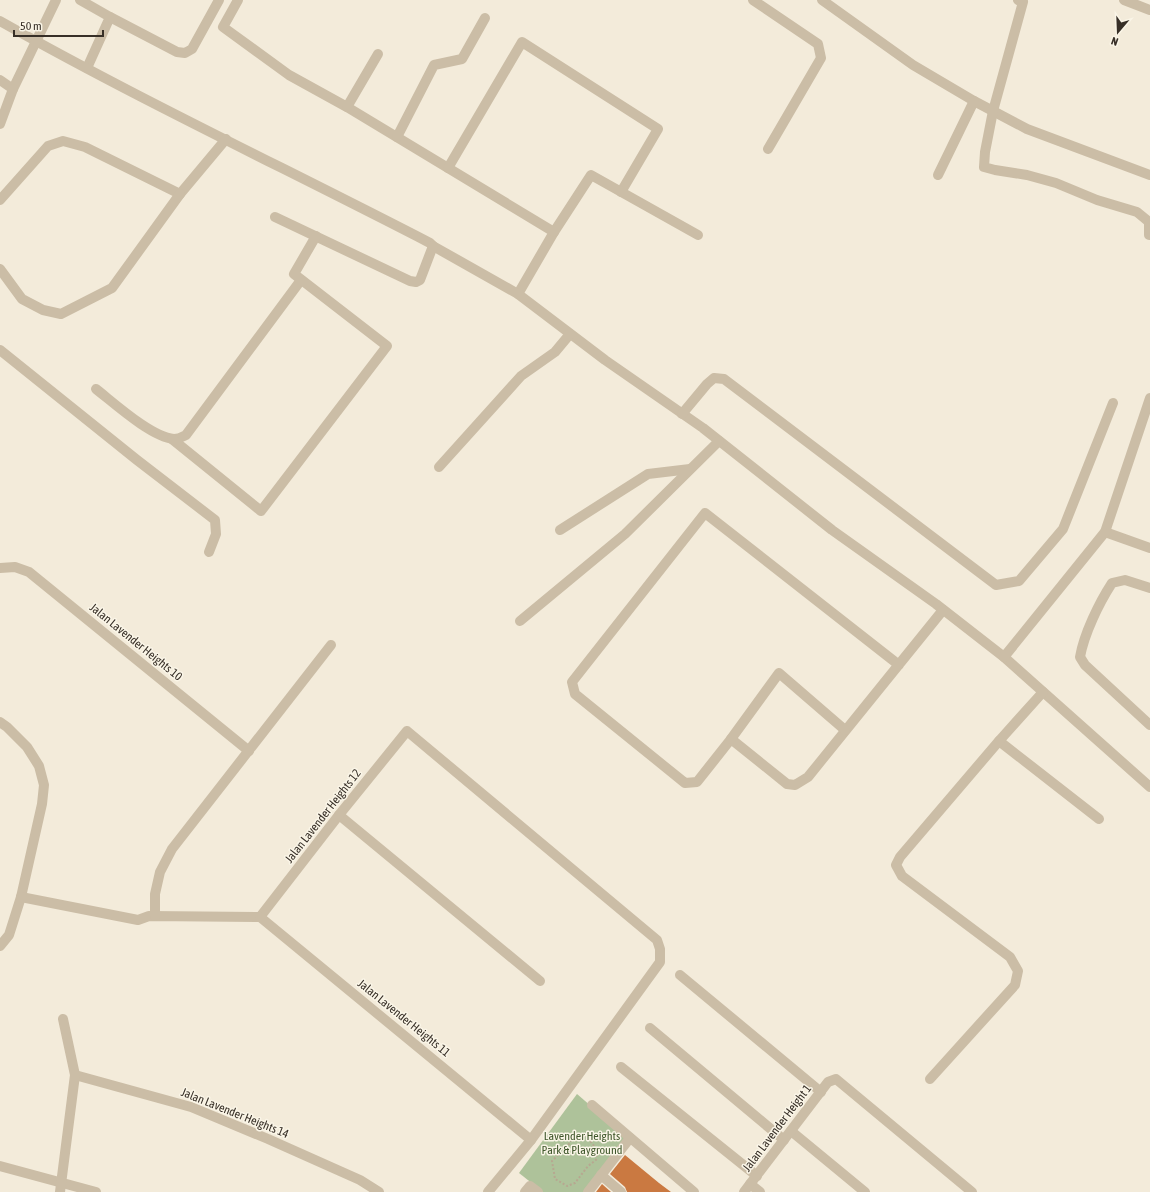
<svg xmlns="http://www.w3.org/2000/svg" width="1150" height="1192" font-family="'Asap Condensed',sans-serif">
  <style>
    .green { fill: #aec29a }
    .building { fill: #ca7941 }
    .lines { fill: none; stroke-linecap: round; stroke-linejoin: round }
    .path { stroke: #b7a790; stroke-width: 2; stroke-dasharray: 2 2; stroke-linecap: butt }
    .minor { stroke: #cbbda6; stroke-width: 10 }
    .labels { text-anchor: middle; stroke-width: 3; stroke-linejoin: round; paint-order: stroke }
    .street-label { font-size: 12px; fill: #372f27; stroke: #faf5e7 }
    .park-label { font-size: 12px; fill: #3e562a; stroke: #faf5e7 }
  </style>
  <rect width="100%" height="100%" fill="#f3ebda"/>
  <path class="green" d="M577 1094 628 1138 586 1192H543L519 1173Z"/>
  <g class="building">
    <path d="M625 1155 659 1183 671 1192H627L625 1187 610 1174Z"/>
    <path d="M602 1184 611 1192H596Z"/>
  </g>
  <g class="lines">
    <path class="path" d="M574 1134H585L597 1150 596 1160 588 1166 575 1183 567 1186 555 1179 552 1161 570 1143Z"/>
    <g class="minor">
      <path d="M80 0 110 17 87 68"/>
      <path d="M238 0 223 27 289 75 347 107 554 232 518 294"/>
      <path d="M753 0 818 44 821 58 768 149"/>
      <path d="M822 0 913 65 974 101 1027 129 1150 175"/>
      <path d="M1018 0 1023 2 993 111 985 152 984 167 995 170 1027 175 1056 183 1097 200 1137 212 1149 222V235"/>
      <path d="M1124 0 1150 10"/>
      <path d="M110 17 177 52 185 53 192 49 219 0"/>
      <path d="M0 21C140 100 287 169 430 243L433 246 518 294 605 360 703 428 832 530 936 604 1004 657 1150 787"/>
      <path d="M0 80 13 89 56 0"/>
      <path d="M347 107 378 54"/>
      <path d="M0 124 13 89"/>
      <path d="M397 137 434 65 462 59 485 18"/>
      <path d="M448 168 522 42 658 129 621 192"/>
      <path d="M938 175 974 101"/>
      <path d="M0 200 48 146 63 141 85 147 180 194 226 139"/>
      <path d="M275 217 410 281 416 282 420 280 433 246"/>
      <path d="M554 232 591 175 698 235"/>
      <path d="M0 269 22 299 43 310 61 314 112 288 180 194"/>
      <path d="M0 350 137 460 215 520 216 534 209 552"/>
      <path d="M96 389C114 403 151 437 174 439 179 439 182 437 186 435L301 280"/>
      <path d="M682 414 707 384 714 378 724 379 996 585 1019 581 1063 529 1113 403"/>
      <path d="M172 439 261 511 387 346 294 274 316 236"/>
      <path d="M439 467 521 376 555 352 570 334"/>
      <path d="M560 530 648 474 690 469"/>
      <path d="M1105 532 1150 548"/>
      <path d="M0 568 15 567 29 572 249 751"/>
      <path d="M1150 588 1125 580 1112 583C1099 603 1084 634 1080 657L1085 665 1150 725"/>
      <path d="M520 621 625 534 719 441"/>
      <path d="M1004 657 1105 532 1150 398"/>
      <path d="M899 665 705 513 572 682 575 694 685 783 697 782 731 739 787 784 795 785 808 777 943 610"/>
      <path d="M0 722 7 727 27 747 39 766 44 785 42 804 21 897 9 935 0 946"/>
      <path d="M731 739 779 673 845 730"/>
      <path d="M999 741 1099 819"/>
      <path d="M339 815 540 981"/>
      <path d="M21 897 138 920 149 916 260 917"/>
      <path d="M155 916V894L160 872 172 849 331 645"/>
      <path d="M260 917 339 815 407 731 657 940 660 949V962L531 1140 488 1192"/>
      <path d="M260 917 531 1140"/>
      <path d="M680 975 821 1092"/>
      <path d="M650 1028 784 1140"/>
      <path d="M621 1067 757 1176"/>
      <path d="M75 1075 191 1107 268 1139 360 1180 379 1192"/>
      <path d="M930 1079 1015 985 1018 971 1010 957 902 876 896 865 900 857 999 741 1043 692"/>
      <path d="M592 1105 694 1192"/>
      <path d="M791 1131 865 1192"/>
      <path d="M0 1166 96 1192"/>
      <path d="M601 1175 621 1192"/>
      <path d="M750 1184 760 1192"/>
      <path d="M60 1192 75 1075 63 1019"/>
      <path d="M525 1192 530 1186 538 1192"/>
      <path d="M588 1192 630 1138"/>
      <path d="M744 1192 828 1082 836 1079 972 1192"/>
    </g>
  </g>
  <g class="labels">
    <g class="street-label">
      <text transform="translate(136 642) rotate(39)" y="4">Jalan Lavender Heights 10</text>
      <text transform="translate(323 816) rotate(-52)" y="4">Jalan Lavender Heights 12</text>
      <text transform="translate(404 1018) rotate(39)" y="4">Jalan Lavender Heights 11</text>
      <text transform="translate(235 1113) rotate(22)" y="4">Jalan Lavender Heights 14</text>
      <text transform="translate(777 1128) rotate(-53)" y="4">Jalan Lavender Height 1</text>
    </g>
    <g class="park-label">
      <text x="582" y="1140">Lavender Heights<tspan x="582" dy="14">Park &amp; Playground</tspan></text>
    </g>
  </g>
  <g transform="translate(1118 32) rotate(199)" stroke="#faf5e7" stroke-width="3" paint-order="stroke">
  <path d="M0-3L7 15L0 10L-7 15Z" fill="#372f27"/>
  <text y="-6" font-size="11" font-weight="bold" text-anchor="middle" fill="#372f27">N</text>
  </g>
  <path d="M14 30v6h89v-6" fill="none" stroke="#372f27" stroke-width="2"/>
  <text x="20" y="30" font-size="12" fill="#372f27" stroke="#faf5e7" stroke-width="3" paint-order="stroke">50 m</text>
</svg>
